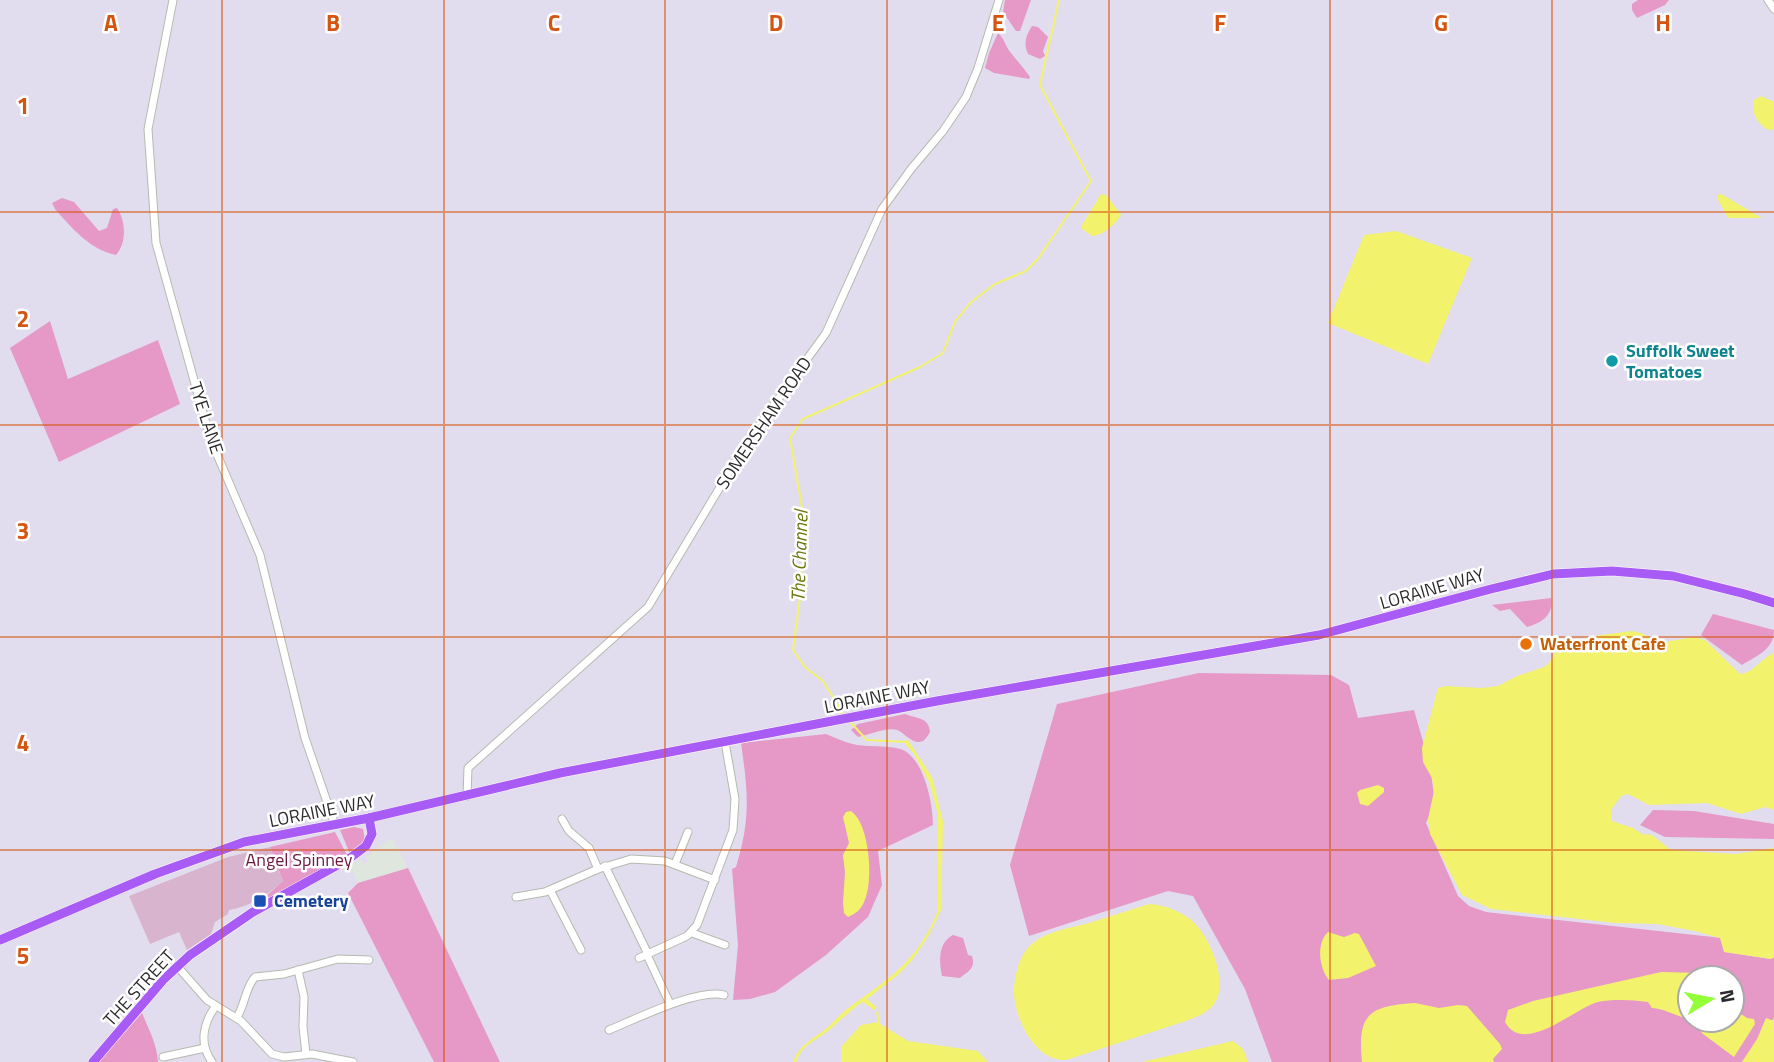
<svg xmlns="http://www.w3.org/2000/svg" width="1774" height="1062" font-family="'Titillium Web',sans-serif">
  <style>
    .industrial { fill: #dee6de }
    .green { fill: #e698c7; fill-rule: evenodd }
    .cemetery { fill: #d8b4cf }
    .water { fill: #f2f26d }
    .lines { fill: none; stroke-linecap: round; stroke-linejoin: round }
    .stream { stroke: #f2f26d; stroke-width: 2 }
    .minor-casing { stroke: #b4bbad; stroke-width: 9 }
    .major-casing { stroke: #fff; stroke-width: 10 }
    .minor { stroke: #fff; stroke-width: 7 }
    .major { stroke: #a95bf5; stroke-width: 9 }
    .grid { fill: none; stroke: #d5540f; stroke-width: 2; stroke-opacity: 0.55 }
    .culture-dot { fill: #0f9aa8; stroke: #fff; stroke-width: 2.5 }
    .food-dot { fill: #e8710a; stroke: #fff; stroke-width: 2.5 }
    .transit-dot { fill: #1a4fb4; stroke: #fff; stroke-width: 2.5 }
    .labels { text-anchor: middle; stroke-width: 5; stroke-linejoin: round; paint-order: stroke }
    .culture-label { font-size: 18px; font-weight: bold; fill: #0d838f; stroke: #fff; text-anchor: start }
    .street-label { font-size: 18px; fill: #2b2b2b; stroke: #fff }
    .food-label { font-size: 18px; font-weight: bold; fill: #c56008; stroke: #fff; text-anchor: start }
    .park-label { font-size: 18px; fill: #6c183f; stroke: #fff }
    .transit-label { font-size: 18px; font-weight: bold; fill: #164399; stroke: #fff; text-anchor: start }
    .water-label { font-size: 19px; font-style: italic; fill: #6d760b; stroke: #fff }
    .grid-label { font-size: 23px; text-anchor: middle; font-weight: bold; fill: #d5540f; stroke: #fff; stroke-width: 5; stroke-linejoin: round; paint-order: stroke }
  </style>
  <rect width="100%" height="100%" fill="#e2ddee"/>
  <path class="industrial" d="M392 838 408 868 358 883 350 866 360 860 364 864 366 863 368 861 365 857Z"/>
  <g class="green">
    <path d="M1005 0H1031L1020 31H1016L1003 12Z"/>
    <path d="M1638 0H1669L1665 5 1637 18 1632 10V4Z"/>
    <path d="M1032 26 1038 27 1048 37 1043 51 1045 56 1040 59 1028 54C1023 43 1026 36 1032 26Z"/>
    <path d="M998 33C1005 39 1005 46 1011 53 1017 61 1024 68 1030 77L1029 79 994 73 985 68 989 53Z"/>
    <path d="M62 198 74 202 99 231 107 228 113 209 117 208C126 221 127 243 116 255 90 250 71 227 55 209L52 203Z"/>
    <path d="M50 321 68 379 158 340 180 404 59 462 10 348Z"/>
    <path d="M1551 598C1554 615 1542 623 1527 627L1510 609 1500 611 1492 605Z"/>
    <path d="M1713 614 1774 630C1774 650 1756 656 1742 665L1701 635Z"/>
    <path d="M1199 673 1331 675 1349 685 1358 718 1414 710 1430 766 1435 802 1426 823 1458 896 1469 906 1486 912 1722 938 1725 952 1771 959 1774 957V1017L1751 1062H1272L1245 989 1193 896 1168 891 1029 936 1010 865 1057 704ZM1690 978H1732V1020H1690Z"/>
    <path d="M905 714C917 719 929 717 930 732 927 737 924 743 917 742 910 741 903 732 897 730 885 727 870 735 858 737L851 730 858 724Z"/>
    <path d="M826 734C836 738 846 743 857 745 869 747 895 745 905 751 925 763 933 805 933 825L878 851 882 885 868 917 826 955 775 992 750 999 733 1000 738 945 732 869 736 867C751 818 748 792 741 743Z"/>
    <path d="M1653 810 1694 811 1774 824V839L1665 837 1640 825Z"/>
    <path d="M354 827 363 829 365 840 350 854 340 830Z"/>
    <path d="M335 832 347 855 268 899 265 897 283 881 270 847Z"/>
    <path d="M408 868 500 1062H434L348 893 358 883Z"/>
    <path d="M953 935 963 938 968 955 972 956C976 969 968 971 960 978L942 976C939 960 938 943 953 935Z"/>
    <path d="M142 1013C149 1030 157 1044 158 1062H98Z"/>
  </g>
  <path class="cemetery" d="M270 847 283 881C266 896 251 906 229 910L228 914 215 922 211 934 187 950 179 932 150 944 129 896 228 857Z"/>
  <g class="water">
    <path d="M1761 96 1774 102V129L1768 130C1757 123 1751 114 1754 100Z"/>
    <path d="M1101 194 1106 195 1121 214C1117 224 1102 236 1092 236L1082 229V225Z"/>
    <path d="M1721 194 1762 218H1728L1717 198V195Z"/>
    <path d="M1396 231 1472 258 1428 364 1328 323 1364 235Z"/>
    <path d="M1631 631 1641 633 1659 643 1694 637 1705 640 1740 674C1754 673 1761 658 1774 653V810L1765 807 1741 814 1707 803 1649 805 1628 794 1621 796 1611 810 1612 821 1633 828 1642 834 1652 835 1671 850 1736 854 1774 848V957L1771 959 1724 952 1720 938 1695 931 1657 924 1615 923 1491 909 1462 895 1430 834 1428 819 1434 791 1432 778 1423 762 1422 748 1438 688 1446 686 1481 688 1498 686 1517 676 1544 667 1549 663 1555 653 1573 649 1587 637Z"/>
    <path d="M908 740 932 777 943 821 941 910 928 937 913 959 899 974 867 999 877 1008 874 1010 863 1002C850 1010 840 1021 828 1031 815 1041 802 1045 796 1062H793C799 1045 814 1038 827 1028 834 1022 839 1015 847 1009 889 978 918 962 938 910V814L929 782 914 754 903 741Z"/>
    <path d="M1378 785 1384 788V792L1368 806 1360 804 1357 793 1360 790Z"/>
    <path d="M851 811C870 824 874 883 864 902 861 910 855 914 848 917L844 913 843 903 845 872 843 855 849 843 843 817 846 812Z"/>
    <path d="M1149 904C1163 905 1178 910 1190 919 1209 933 1230 983 1214 1004 1208 1013 1196 1017 1186 1021L1066 1060C1036 1062 1016 1021 1014 995 1013 981 1018 960 1027 949 1043 930 1070 929 1092 922 1111 916 1130 910 1149 904Z"/>
    <path d="M1328 932 1344 937 1355 933 1359 934 1376 966 1348 978 1329 980C1319 968 1316 943 1328 932Z"/>
    <path d="M1661 972 1701 973 1712 978H1690V1019C1677 1017 1666 1009 1652 1008L1648 1002C1633 1000 1613 999 1598 1002 1573 1009 1524 1056 1505 1022L1508 1010 1533 1001Z"/>
    <path d="M1415 1003 1439 1008 1458 1005 1467 1006 1500 1044 1502 1049 1493 1059 1494 1062H1362C1357 1014 1369 1006 1415 1003Z"/>
    <path d="M1732 1008 1747 1018 1754 1019 1755 1024 1734 1057 1703 1034 1691 1020H1732Z"/>
    <path d="M878 1011 880 1024 908 1041 978 1051 988 1062H841V1047L861 1025 878 1022 876 1012Z"/>
    <path d="M1766 1018 1774 1021V1062H1742L1757 1039Z"/>
    <path d="M1233 1041 1243 1049 1248 1062H1142Z"/>
  </g>
  <g class="lines">
    <g class="stream">
      <path d="M844 715 823 681 805 667 793 650 800 597 803 542 802 507 790 438 803 419 920 367 943 353 955 322 970 303 995 284 1026 271 1038 259 1091 181 1040 85 1059 0"/>
      <path d="M850 722 867 740 906 742"/>
    </g>
    <defs>
      <g id="minor">
        <path d="M173 0 148 129 156 243 210 438 260 555 305 738 335 825"/>
        <path d="M1768 0 1774 9"/>
        <path d="M467 796 468 768 648 607 749 439 826 333 882 209 911 169 943 131 966 97 978 68 999 0"/>
        <path d="M562 819 569 831 589 848 598 869"/>
        <path d="M675 864 688 832"/>
        <path d="M605 866 648 954"/>
        <path d="M550 890 581 950"/>
        <path d="M516 897 545 892 598 869 631 859 665 861 715 880"/>
        <path d="M692 933 725 945"/>
        <path d="M647 955 670 1004"/>
        <path d="M639 958 687 936 697 925 733 830 735 799 725 742"/>
        <path d="M177 966 207 1000 241 1021 272 1054 284 1057 312 1054 353 1062"/>
        <path d="M298 970 304 997 303 1027 306 1054"/>
        <path d="M237 1017C245 1005 245 988 255 977L284 974 338 959 369 960"/>
        <path d="M609 1030C636 1019 698 988 724 995"/>
        <path d="M163 1057 205 1048"/>
        <path d="M212 1062C199 1044 203 1024 215 1007"/>
      </g>
      <g id="major">
        <path d="M0 940 155 874 244 842 369 818 560 773 937 701 1319 635 1491 589 1553 574 1612 571 1673 576 1745 594 1774 603"/>
        <path d="M93 1062 163 980 190 955 253 912 350 858 366 846 372 834 369 818"/>
      </g>
    </defs>
    <use href="#minor" class="minor-casing"/>
    <use href="#major" class="major-casing"/>
    <use href="#minor" class="minor"/>
    <use href="#major" class="major"/>
  </g>
  <path class="grid" d="M222 0V1062M444 0V1062M665 0V1062M887 0V1062M1109 0V1062M1330 0V1062M1552 0V1062M0 212H1774M0 425H1774M0 637H1774M0 850H1774"/>
  <circle class="culture-dot" cx="1612" cy="361" r="7"/>
  <circle class="food-dot" cx="1526" cy="644" r="7"/>
  <rect class="transit-dot" x="253" y="894" width="14" height="14" rx="3.5"/>
  <g class="labels">
    <g class="culture-label">
      <text x="1626" y="357">Suffolk Sweet<tspan x="1626" dy="21">Tomatoes</tspan></text>
    </g>
    <g class="street-label">
      <text transform="translate(206 418) rotate(72)" y="6">TYE LANE</text>
      <text transform="translate(764 423) rotate(-56)" y="6">SOMERSHAM ROAD</text>
      <text transform="translate(1432 589) rotate(-16)" y="6">LORAINE WAY</text>
      <text transform="translate(877 697) rotate(-11)" y="6">LORAINE WAY</text>
      <text transform="translate(322 811) rotate(-11)" y="6">LORAINE WAY</text>
      <text transform="translate(139 988) rotate(-48)" y="6">THE STREET</text>
    </g>
    <g class="food-label">
      <text x="1540" y="650">Waterfront Cafe</text>
    </g>
    <g class="park-label">
      <text x="299" y="866">Angel Spinney</text>
    </g>
    <g class="transit-label">
      <text x="274" y="907">Cemetery</text>
    </g>
    <g class="water-label">
      <text transform="translate(799 556) rotate(-88)" y="7">The Channel</text>
    </g>
  </g>
  <g class="grid-label">
    <text x="111" y="31">A</text>
    <text x="333" y="31">B</text>
    <text x="554" y="31">C</text>
    <text x="776" y="31">D</text>
    <text x="998" y="31">E</text>
    <text x="1220" y="31">F</text>
    <text x="1441" y="31">G</text>
    <text x="1663" y="31">H</text>
    <text x="23" y="114">1</text>
    <text x="23" y="327">2</text>
    <text x="23" y="539">3</text>
    <text x="23" y="751">4</text>
    <text x="23" y="964">5</text>
  </g>
  <g transform="translate(1711 999) rotate(80)"><circle r="33" fill="#ffffff" stroke="#aaaaaa" stroke-width="2"/>
  <path d="M0-5L12 26L0 18L-12 26Z" fill="#92ff39"/>
  <text y="-10" font-size="19" font-weight="bold" text-anchor="middle" fill="#2b2b2b">N</text>
  </g>
</svg>
